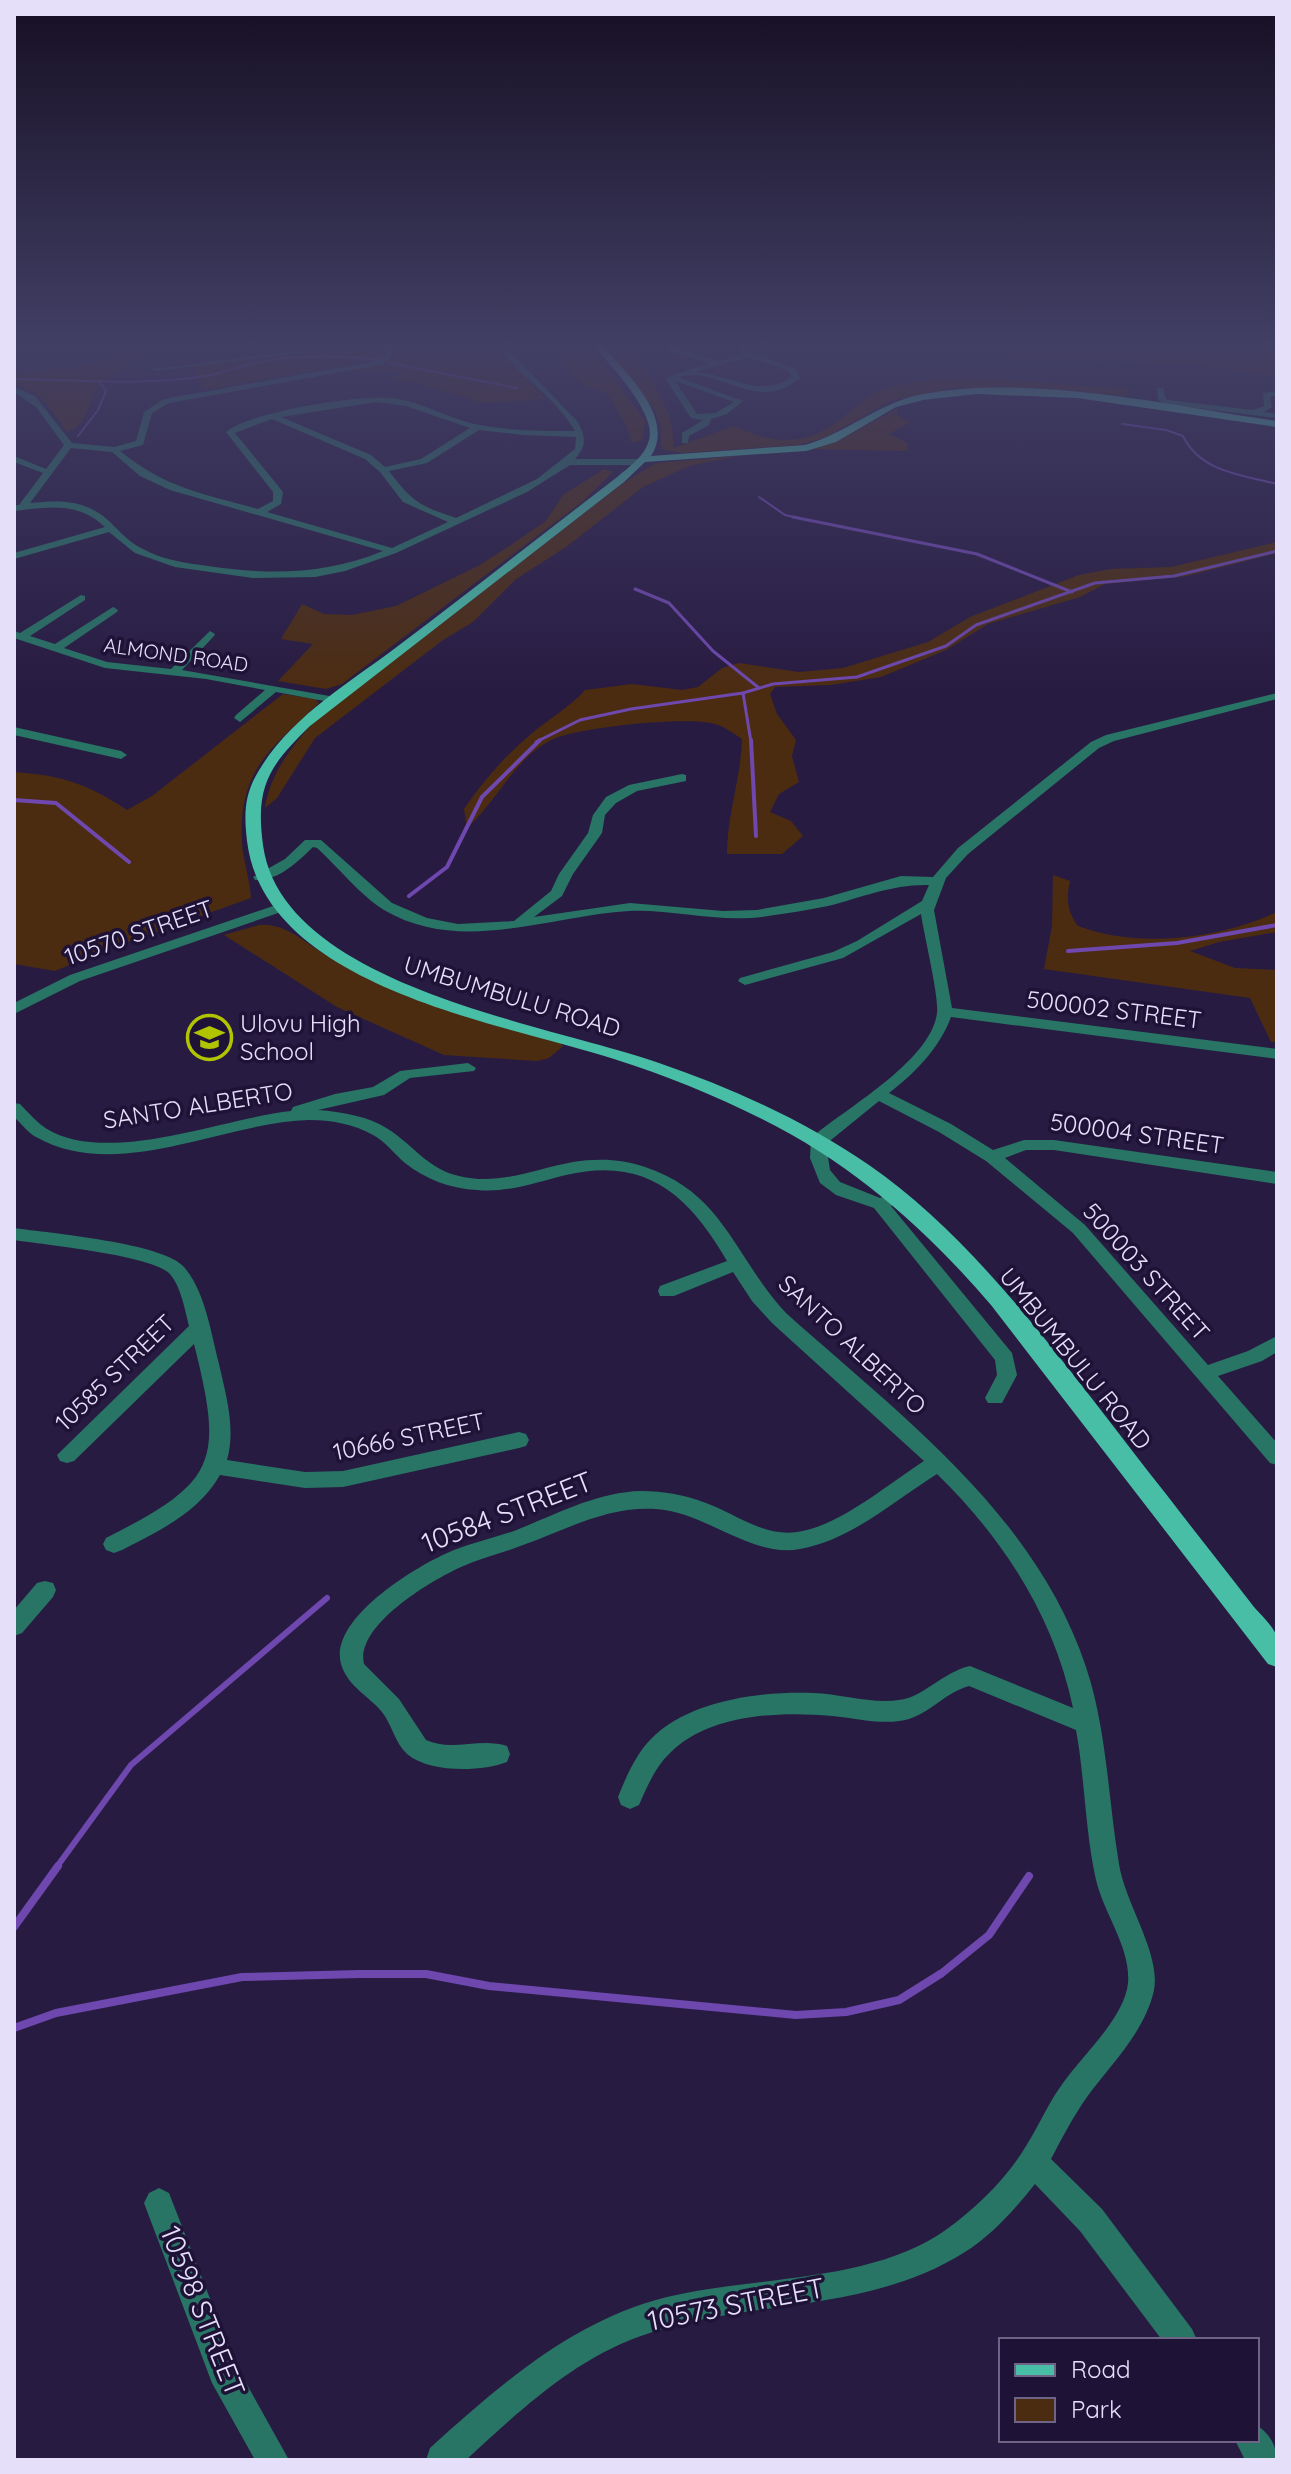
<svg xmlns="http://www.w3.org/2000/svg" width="1291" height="2474" font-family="Quicksand,sans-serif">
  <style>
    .green { fill: #4c2c11 }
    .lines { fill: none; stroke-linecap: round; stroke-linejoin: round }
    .stream-far4 { stroke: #6e48af; stroke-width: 2 }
    .stream-far3 { stroke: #6e48af; stroke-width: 3 }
    .stream-far2 { stroke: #6e48af; stroke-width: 4 }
    .stream-far1 { stroke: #6e48af; stroke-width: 6 }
    .stream { stroke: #6e48af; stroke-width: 8 }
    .minor { fill: #287465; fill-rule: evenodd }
    .major { fill: #48bea6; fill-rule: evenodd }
    .labels { text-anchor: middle; stroke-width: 7; stroke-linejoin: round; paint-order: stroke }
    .far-street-label { font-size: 20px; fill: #e5dff9; stroke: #1f1237 }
    .street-label { font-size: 24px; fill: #e5dff9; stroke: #1f1237 }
    .poi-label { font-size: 24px; fill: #e5dff9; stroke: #1f1237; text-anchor: start }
    .near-street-label { font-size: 28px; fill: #e5dff9; stroke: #1f1237 }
  </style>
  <rect width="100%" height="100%" fill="#281b42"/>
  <g class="green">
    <path d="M377 344H383L385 356 381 359 203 390 193 366Z"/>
    <path d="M397 344H493L545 399 480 403 426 385 387 379 402 375 401 371 346 370 389 360 394 357Z"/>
    <path d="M551 344H589L645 421 642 440 632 443 626 425 607 393 584 385 566 369Z"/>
    <path d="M603 344H624C649 377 676 406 673 448L734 426C774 444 804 448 842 418 863 401 869 391 898 385 974 369 1052 387 1129 388L1126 396 1036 388H955L892 400 824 438 798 445 681 453 661 449V428L656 412Z"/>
    <path d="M966 344H1277V376L1176 363 1023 359 990 347Z"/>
    <path d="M149 345C138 363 113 370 99 386 87 401 89 425 67 432 53 412 40 389 14 385V376L81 366Z"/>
    <path d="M897 409V415L911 422 889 434 908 443 907 451 812 449 840 440Z"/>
    <path d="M738 456 689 466 643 487 566 547 516 579 473 622 443 640 315 738 277 798 265 808C270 774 291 747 314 722L622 484 656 463Z"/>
    <path d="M604 469 613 472 582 502 342 684 326 689 278 681 313 644 281 639 302 604 324 614 352 615 396 606 478 566 508 547 546 521 563 495Z"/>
    <path d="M1277 542V553L1187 576 1105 584 1080 597 988 624 946 650 881 677 830 685 775 687 770 694 777 714 796 740 792 756 799 782 779 794 770 812 791 821 803 836 782 854H727C727 815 741 778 742 739 734 734 724 726 715 724 686 716 578 727 551 740 514 759 497 801 467 828L464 809C483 781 505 756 531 734 550 718 569 708 585 690L632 684 682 690 698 687 722 668 739 663 799 672 843 668 928 642 970 617 1079 575 1111 569 1171 567Z"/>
    <path d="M283 694 316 699 319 703C271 749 238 769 242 843 243 861 250 879 251 898L103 951 55 971 14 964V772C61 775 88 784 127 810L152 796Z"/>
    <path d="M1053 875 1070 881C1066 899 1067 911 1078 926 1139 949 1219 939 1277 912V932L1219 942 1190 951 1235 968 1277 970V1042H1271L1250 998 1044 969 1052 926Z"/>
    <path d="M259 925C285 923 303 941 324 954 395 997 477 1023 559 1041L563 1046 549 1058 537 1061 444 1055 337 1007 224 935Z"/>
  </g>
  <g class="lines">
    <g class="stream-far4">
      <path d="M389 363 517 388"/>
      <path d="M14 379C77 380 143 386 206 376 222 373 238 367 254 363 295 355 336 355 377 360"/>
      <path d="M1122 424 1166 430 1183 436C1200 472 1243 475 1277 484"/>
      <path d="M78 436 98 410 106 391 99 381"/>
      <path d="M759 497 785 515 803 519"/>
    </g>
    <g class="stream-far3">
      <path d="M793 517 977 554 1072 592"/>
      <path d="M635 589 669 603 713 651 759 688"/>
      <path d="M743 693 751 742"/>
      <path d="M536 742 580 720 631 709 743 693 773 684 857 677 946 646 976 625 1095 583 1174 576 1277 551"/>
    </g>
    <g class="stream-far2">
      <path d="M751 740 756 836"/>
      <path d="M14 800 56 803 129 862"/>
      <path d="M409 896 447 867 482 797 540 740"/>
      <path d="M1068 951 1177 943 1277 925"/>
    </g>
    <path class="stream-far1" d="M56 1868 131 1765 327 1598"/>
    <g class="stream">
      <path d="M14 1927 58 1866"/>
      <path d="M14 2028 56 2013 242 1977 359 1974H426L489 1986 796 2015 846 2012 899 2000 942 1973 989 1935 1029 1876"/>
    </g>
    <g class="minor">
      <path d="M14 344H23L14 348Z"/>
      <path d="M351 344H373L155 371 151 369Z"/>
      <path d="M385 344H393V357L381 365 169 403 152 413 143 445 120 451C165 488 204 494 258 509L273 501V492L226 432C251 411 361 394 394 398 421 402 444 416 470 423 505 431 540 431 575 431 555 397 519 376 495 344H503L577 421C586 436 587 446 575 459H639L643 462 639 465H570L527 492 396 553 345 571 315 577 253 578 175 567 135 553 109 532 14 559V553L105 527C77 501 49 507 14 511V505H19L43 473 14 462V456L46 469 64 445 36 407 14 392V387L35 396 72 443 114 447 136 441 144 412 164 399 376 361 385 356ZM377 402 406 406 470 428 421 459 385 467 371 455 281 417ZM272 419 365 459 380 472 403 502 448 522 392 548 267 512 281 504 283 492 235 433ZM479 430 523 435 576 437 575 449 537 479 456 518C420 506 412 502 389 471L427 463ZM71 448 112 452 140 476 170 490 383 551C324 575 270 575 208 566 186 563 163 560 143 549 130 543 120 532 110 522 86 499 60 500 30 503Z"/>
      <path d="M672 344H681L676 348 718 361 743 354 735 344H743L751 353 795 368 800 378C756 415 722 366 678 377L743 401 727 414 711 419 709 425 689 436 688 443H682V433L703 420 691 418 665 378 709 363 667 351ZM748 357 789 371 792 377C759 399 731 375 696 372ZM675 381 734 402 715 413 697 414Z"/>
      <path d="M1157 388H1163L1166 399 1169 400 1253 410 1264 406 1263 393 1277 391V395L1270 397 1272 407 1264 412 1277 414V418L1165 404 1158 400Z"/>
      <path d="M81 595 85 596V600L30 636 55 644 113 607 118 610 117 612 64 648 107 662 171 669 210 631 215 634 214 636 182 670 335 697 341 700 335 703 276 692 240 722 234 718 236 715 265 690 206 679 105 668 14 638V631L20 633Z"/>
      <path d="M1277 693V699L1114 741 1099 748 968 854 946 878 934 910 952 1008 1277 1049V1059L951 1017C939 1049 915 1073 889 1093L951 1124 993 1150 1024 1140H1054L1277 1172V1184L1054 1150H1026L1005 1158 1085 1225 1208 1365 1248 1351 1277 1336V1352L1262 1361 1218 1376 1277 1443V1465L1270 1463 1073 1233 986 1161 939 1132 879 1101 826 1144 830 1170 840 1182 880 1198 890 1194 896 1196 899 1200 891 1206 1012 1353 1017 1375 1002 1403H988L985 1398 997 1375 995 1360 874 1208 836 1195 820 1183 810 1158 811 1138C846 1108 931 1061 937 1013 939 996 924 935 921 914L843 958 745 985 738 981 740 978 833 952 857 941 922 901 929 885C893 884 863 897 828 906 809 910 788 913 768 916 721 924 675 909 629 911 547 916 461 955 384 910 362 897 337 866 317 848L313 847C299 861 277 882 255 880L253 877 285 859 305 840H321L392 903 427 918 458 924 514 921 551 891 559 874 588 833 593 815 606 797 629 785 682 774 686 775V781L637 791 616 803 605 815 602 833 573 874 562 896 534 917 630 903 723 911 757 910 824 898 901 876 933 877 958 848 1091 742 1106 735Z"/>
      <path d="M14 727 121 751 127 755 121 759 14 735Z"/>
      <path d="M282 903 289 907 287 910 80 981 14 1014V1003L70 975Z"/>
      <path d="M468 1063 476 1068 474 1071 410 1078 384 1095 318 1110C342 1112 368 1116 388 1129 413 1145 428 1169 459 1176 499 1186 534 1169 573 1162 598 1158 622 1159 645 1167 724 1193 734 1257 786 1313 901 1416 1035 1514 1086 1667 1107 1730 1108 1798 1119 1864 1125 1903 1161 1954 1154 1990 1145 2032 1111 2064 1087 2097 1073 2117 1062 2138 1051 2159L1102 2209 1192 2329 1197 2340H1162L1080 2231 1035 2184C1015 2209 992 2235 965 2252 866 2315 745 2298 638 2337 572 2361 517 2413 466 2460H426L430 2448C500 2385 573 2320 667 2297 754 2276 873 2283 947 2229 977 2207 1007 2178 1026 2146 1039 2126 1048 2103 1063 2083 1082 2056 1125 2017 1128 1983 1131 1948 1104 1914 1096 1880 1085 1831 1085 1779 1076 1730L969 1686C943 1693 927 1718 899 1721 877 1724 854 1718 832 1716 780 1711 709 1714 670 1753 655 1767 647 1787 639 1805L630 1809 621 1805 618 1797C626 1777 636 1754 651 1739 689 1700 762 1691 813 1693 842 1694 871 1704 899 1700 922 1698 943 1672 970 1666L1073 1708C1054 1617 1003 1538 937 1474 894 1501 851 1540 800 1549 751 1558 706 1512 656 1509 607 1506 568 1529 523 1545 503 1553 481 1558 461 1567 430 1581 355 1626 364 1664L399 1699 426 1740C451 1752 481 1737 507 1746L510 1754 507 1762C481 1772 429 1773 407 1754 395 1743 392 1725 382 1712 369 1696 350 1688 342 1667 325 1622 412 1569 445 1554 467 1544 491 1539 514 1531 555 1515 596 1492 641 1491 663 1491 686 1495 706 1503 736 1514 764 1537 797 1532 840 1526 888 1484 924 1461L772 1323 752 1301 733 1272 674 1296H660L658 1291 660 1286 727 1261C689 1196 647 1156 566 1175 537 1182 508 1193 477 1190 451 1189 425 1179 405 1163 394 1154 386 1142 373 1135 354 1124 331 1120 309 1120 224 1122 117 1183 36 1137 28 1133 21 1123 14 1117V1103L20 1104C28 1112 37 1123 47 1129 108 1166 224 1118 291 1111L293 1107 335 1094 373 1087 400 1071Z"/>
      <path d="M14 1228C49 1233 164 1243 184 1267 205 1291 211 1333 219 1364 226 1395 236 1429 227 1460L305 1472 343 1471 519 1432 526 1434 529 1440 526 1446 519 1448 343 1487 305 1488 220 1475C198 1513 159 1531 122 1550L114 1553 106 1550 103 1544 106 1538C217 1482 224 1463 194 1344L74 1461 67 1463 60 1461 57 1455 189 1326C185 1310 181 1287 170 1274 152 1255 45 1245 14 1240Z"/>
      <path d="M45 1581 53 1583 56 1590 53 1597 22 1633 14 1636V1610L37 1583Z"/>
      <path d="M159 2188 169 2193 235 2363 289 2460H255L212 2383 144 2203 149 2193Z"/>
      <path d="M1257 2426C1269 2432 1277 2447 1277 2460H1245L1235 2440H1257Z"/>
    </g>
    <path class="major" d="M593 344H601C625 372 676 417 651 456L805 445C847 433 880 402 923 394 1033 374 1167 405 1277 421V427L1077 398 977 394 923 400 896 407 836 442 806 451 645 462 624 482 310 726C269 766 255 786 263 845 282 986 548 1024 659 1063 732 1088 805 1121 869 1165 984 1244 1079 1385 1166 1494 1195 1532 1225 1569 1254 1607 1261 1615 1274 1627 1277 1637 1280 1645 1277 1659 1277 1667L1268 1664 991 1305C925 1228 854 1165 762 1119 714 1095 665 1075 614 1059 501 1023 265 987 247 841 244 815 244 795 258 772 290 717 348 684 398 646 471 591 543 534 616 478 629 467 645 456 649 440 657 412 609 365 593 344Z"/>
  </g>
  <linearGradient id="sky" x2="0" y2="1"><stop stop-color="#160f24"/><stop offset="0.5" stop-color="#423f65"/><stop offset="1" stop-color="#423f65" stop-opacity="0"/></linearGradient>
  <rect width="1291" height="690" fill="url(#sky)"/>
  <defs>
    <symbol id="school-ring" viewBox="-11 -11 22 22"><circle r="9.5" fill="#1f1237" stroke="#b0c500" stroke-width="1.5"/><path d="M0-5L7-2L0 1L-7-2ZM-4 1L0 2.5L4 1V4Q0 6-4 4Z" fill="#b0c500"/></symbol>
  </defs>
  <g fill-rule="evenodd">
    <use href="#school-ring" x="184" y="1012" width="51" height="51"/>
  </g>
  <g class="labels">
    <g class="far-street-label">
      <text transform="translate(176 655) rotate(8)" y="7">ALMOND ROAD</text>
    </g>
    <g class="street-label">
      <text transform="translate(139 933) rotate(-19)" y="8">10570 STREET</text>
      <text transform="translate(512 997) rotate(17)" y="8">UMBUMBULU ROAD</text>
      <text transform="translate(1114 1010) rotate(7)" y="8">500002 STREET</text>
      <text transform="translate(198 1106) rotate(-9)" y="8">SANTO ALBERTO</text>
      <text transform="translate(1137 1134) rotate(8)" y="8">500004 STREET</text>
      <text transform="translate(1146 1272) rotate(48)" y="8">500003 STREET</text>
      <text transform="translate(852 1345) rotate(43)" y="8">SANTO ALBERTO</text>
      <text transform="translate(1075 1359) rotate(51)" y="8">UMBUMBULU ROAD</text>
      <text transform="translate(115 1373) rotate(-44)" y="8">10585 STREET</text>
      <text transform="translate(409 1437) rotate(-12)" y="8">10666 STREET</text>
    </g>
    <g class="poi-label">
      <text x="240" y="1032">Ulovu High<tspan x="240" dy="28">School</tspan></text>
    </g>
    <g class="near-street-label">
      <text transform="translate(507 1512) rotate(-21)" y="10">10584 STREET</text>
      <text transform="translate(736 2304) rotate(-11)" y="10">10573 STREET</text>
      <text transform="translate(203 2311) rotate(68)" y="10">10598 STREET</text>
    </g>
  </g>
  <rect width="1291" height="2474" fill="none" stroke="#e5dff9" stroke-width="32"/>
  <rect x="999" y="2338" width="260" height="104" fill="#1f1237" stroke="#6e6485" stroke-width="2"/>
  <rect x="1015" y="2364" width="40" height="12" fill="#48bea6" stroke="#6e6485" stroke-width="2"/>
  <text x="1071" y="2378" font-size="24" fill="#e5dff9">Road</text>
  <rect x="1015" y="2398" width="40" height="24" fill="#4c2c11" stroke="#6e6485" stroke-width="2"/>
  <text x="1071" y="2418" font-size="24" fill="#e5dff9">Park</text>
</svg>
